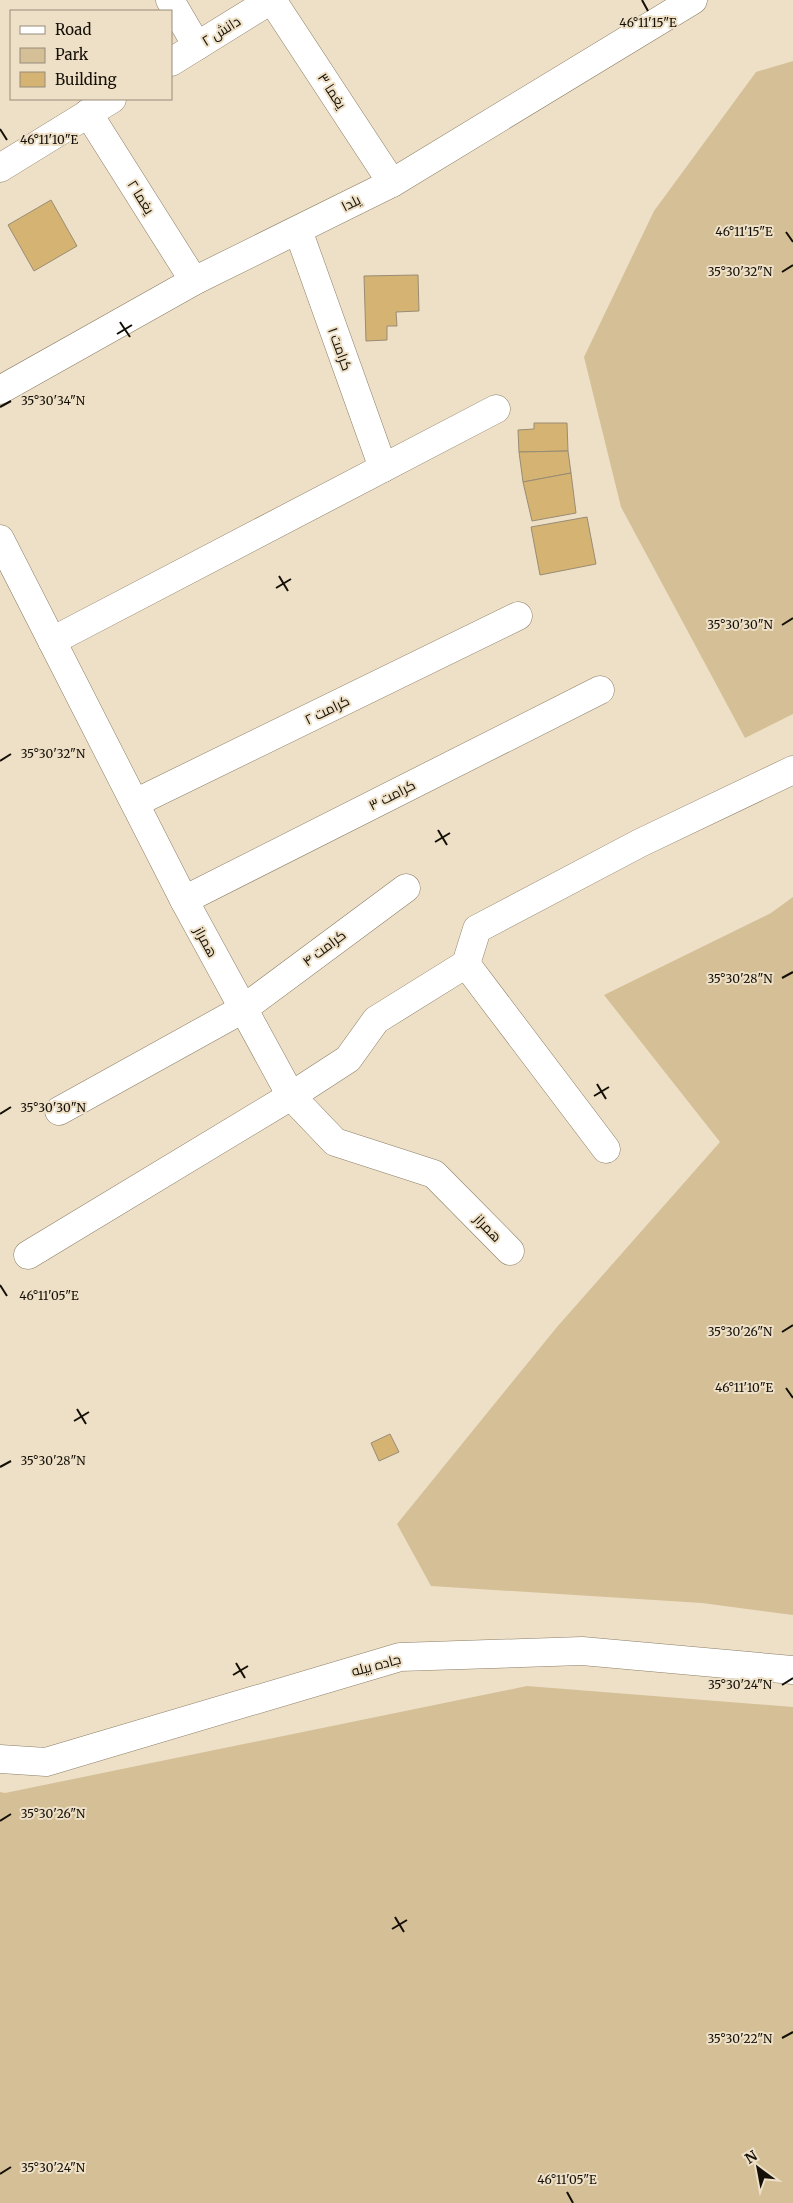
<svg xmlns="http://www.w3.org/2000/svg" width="793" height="2203" font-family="Merriweather,Cairo,serif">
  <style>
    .green { fill: #d4bf97 }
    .building { fill: #d4b373; stroke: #998c74 }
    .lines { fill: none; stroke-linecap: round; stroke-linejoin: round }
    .minor-casing { stroke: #8b7e66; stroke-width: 29 }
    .minor { stroke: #fff; stroke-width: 28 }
    .ticks { fill: none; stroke: #140f07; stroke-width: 2 }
    .labels { text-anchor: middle; stroke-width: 4; stroke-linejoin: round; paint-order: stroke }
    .street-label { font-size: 14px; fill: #140f07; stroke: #eee0c6 }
    .ticks-label { font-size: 12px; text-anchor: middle; fill: #140f07; stroke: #eee0c6; stroke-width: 4; stroke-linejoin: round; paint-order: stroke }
  </style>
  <rect width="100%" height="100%" fill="#eee0c6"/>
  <g class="green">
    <path d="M793 61V714L745 738 621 507 584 357 654 211 756 72Z"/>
    <path d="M793 897V1615L702 1603 431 1586 397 1524 557 1327 720 1142 604 995 771 913Z"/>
    <path d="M527 1686 793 1707V2203H0V1792L5 1793Z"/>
  </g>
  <g class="building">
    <path d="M51 200 77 246 34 271 8 225Z"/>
    <path d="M418 275 419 311 396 312 397 326H387V340L366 341 364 276Z"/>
    <path d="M534 423H567L568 451 519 452 518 430 534 429Z"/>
    <path d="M568 451 571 473 523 482 519 452Z"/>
    <path d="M571 473 576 513 532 521 523 482Z"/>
    <path d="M587 517 596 564 540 575 531 527Z"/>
    <path d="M390 1434 399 1452 379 1461 371 1443Z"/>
  </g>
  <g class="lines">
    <defs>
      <g id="minor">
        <path d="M170 0 197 46"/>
        <path d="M272 0 392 183"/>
        <path d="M171 62 271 0"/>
        <path d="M88 113 194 281"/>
        <path d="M0 168 112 99"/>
        <path d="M298 230 383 468"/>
        <path d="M0 390 194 281 392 183 693 0"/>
        <path d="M0 539 184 900 291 1096 335 1142 434 1174 510 1251"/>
        <path d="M52 641 496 409"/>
        <path d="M135 803 518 616"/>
        <path d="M184 900 600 690"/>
        <path d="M466 964 606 1149"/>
        <path d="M59 1111 243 1009 406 888"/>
        <path d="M28 1255 291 1096 348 1059 376 1020 466 964 477 929 640 843 793 770"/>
        <path d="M0 1759 46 1762 400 1657 582 1651 793 1670"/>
      </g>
    </defs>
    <use href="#minor" class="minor-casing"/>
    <use href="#minor" class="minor"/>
  </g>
  <path class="ticks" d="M642 0 648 11M0 129 7 140M786 232 793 242M782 272 793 265M120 322 130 337M117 334 132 325M0 407 11 401M279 576 288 591M276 588 291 579M782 625 793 618M0 761 11 754M438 830 447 845M435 842 450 833M782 978 793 972M597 1084 606 1099M594 1096 609 1087M0 1114 11 1107M0 1285 7 1296M782 1332 793 1325M786 1388 793 1398M77 1409 86 1424M74 1421 89 1412M0 1467 11 1461M236 1663 245 1678M233 1675 248 1666M782 1685 793 1678M0 1821 11 1814M395 1917 404 1932M392 1929 407 1920M782 2038 793 2032M0 2174 11 2167M567 2192 573 2203"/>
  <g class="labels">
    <g class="street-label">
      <text transform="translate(221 31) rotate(-32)" y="5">دانش ۲</text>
      <text transform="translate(332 91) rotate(57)" y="5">یغما ۳</text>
      <text transform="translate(141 197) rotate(58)" y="5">یغما ۲</text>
      <text transform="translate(351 203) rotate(-27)" y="5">یلدا</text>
      <text transform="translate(340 349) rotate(70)" y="5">کرامت ۱</text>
      <text transform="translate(327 710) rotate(-26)" y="5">کرامت ۲</text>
      <text transform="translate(392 795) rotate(-27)" y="5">کرامت ۳</text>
      <text transform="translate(206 942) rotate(61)" y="5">همراز</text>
      <text transform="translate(324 948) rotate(-37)" y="5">کرامت ۴</text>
      <text transform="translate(488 1228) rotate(46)" y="5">همراز</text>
      <text transform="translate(376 1665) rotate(-15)" y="5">جاده بیله</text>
    </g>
  </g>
  <g class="ticks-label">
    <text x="648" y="27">46°11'15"E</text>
    <text x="49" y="144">46°11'10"E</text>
    <text x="744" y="236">46°11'15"E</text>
    <text x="740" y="276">35°30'32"N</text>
    <text x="53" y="405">35°30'34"N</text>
    <text x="740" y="629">35°30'30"N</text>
    <text x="53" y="758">35°30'32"N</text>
    <text x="740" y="983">35°30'28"N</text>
    <text x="53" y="1112">35°30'30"N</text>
    <text x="49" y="1300">46°11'05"E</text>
    <text x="740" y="1336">35°30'26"N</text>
    <text x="744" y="1392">46°11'10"E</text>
    <text x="53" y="1465">35°30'28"N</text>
    <text x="740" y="1689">35°30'24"N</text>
    <text x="53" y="1818">35°30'26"N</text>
    <text x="740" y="2043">35°30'22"N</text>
    <text x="53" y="2172">35°30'24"N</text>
    <text x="567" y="2184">46°11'05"E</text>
  </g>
  <rect x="10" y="10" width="162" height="90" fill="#eee0c6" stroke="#978c7a"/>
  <rect x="20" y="26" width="25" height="8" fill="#ffffff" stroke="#978c7a"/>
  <text x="55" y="35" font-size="15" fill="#140f07">Road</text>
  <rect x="20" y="48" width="25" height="15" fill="#d4bf97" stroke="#978c7a"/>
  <text x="55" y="60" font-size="15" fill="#140f07">Park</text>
  <rect x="20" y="72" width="25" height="15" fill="#d4b373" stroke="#978c7a"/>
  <text x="55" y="85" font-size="15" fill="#140f07">Building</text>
  <g transform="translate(758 2168) rotate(328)" stroke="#eee0c6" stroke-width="4" paint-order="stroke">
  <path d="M0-4L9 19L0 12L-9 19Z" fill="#140f07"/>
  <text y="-8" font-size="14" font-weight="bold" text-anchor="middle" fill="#140f07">N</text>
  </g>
</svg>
